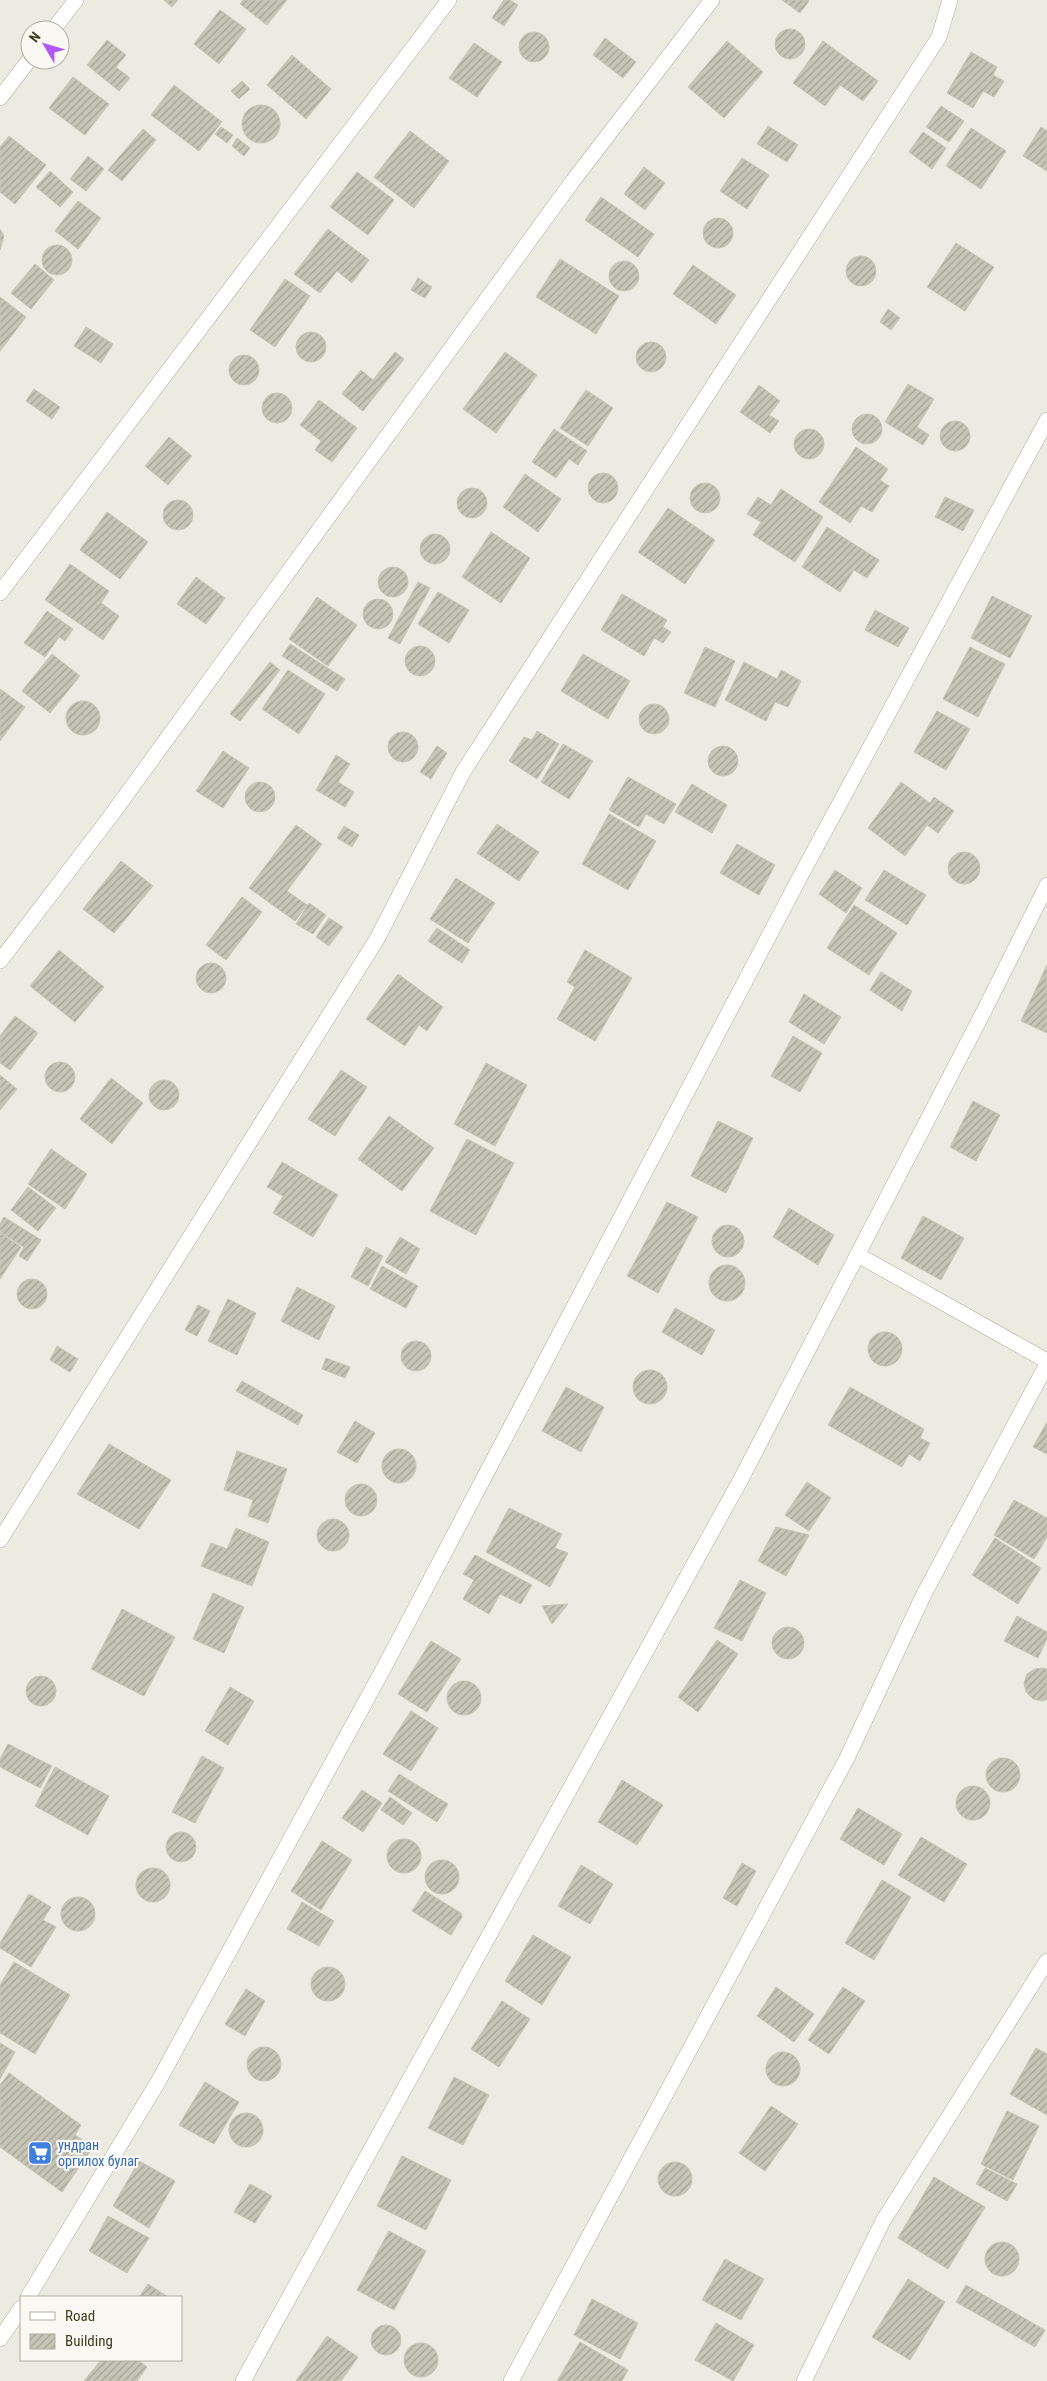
<svg xmlns="http://www.w3.org/2000/svg" width="1047" height="2381" font-family="'Roboto Condensed',sans-serif">
  <style>
    .building { fill: url(#building-hatch); stroke: #c6c4b4 }
    .lines { fill: none; stroke-linecap: round; stroke-linejoin: round }
    .minor-casing { stroke: #adad9d; stroke-width: 16 }
    .minor { stroke: #fff; stroke-width: 15 }
    .labels { text-anchor: middle; stroke-width: 4.5; stroke-linejoin: round; paint-order: stroke }
    .shop-label { font-size: 14px; fill: #366cbe; stroke: #f9f8f3; text-anchor: start }
  </style>
  <defs>
    <pattern id="building-hatch" width="6" height="6" patternUnits="userSpaceOnUse" patternTransform="scale(1.25)"><rect width="6" height="6" fill="#c7c5b7"/><path d="M-1 1l2-2M0 6l6-6M5 7l2-2" fill="none" stroke="#a3a194"/></pattern>
  </defs>
  <rect width="100%" height="100%" fill="#ecebe2"/>
  <g class="building">
    <path d="M164 0H178L172 7Z"/>
    <path d="M243 0H287L267 25 240 4Z"/>
    <path d="M504 0H510L518 5 504 26 492 18Z"/>
    <path d="M782 0H808L809 1 800 13Z"/>
    <path d="M220 10 246 29 219 64 194 44Z"/>
    <circle cx="790" cy="44" r="15"/>
    <circle cx="534" cy="47" r="15"/>
    <path d="M605 38 636 62 623 78 593 55Z"/>
    <path d="M107 40 126 55 116 67 130 78 119 91 87 65Z"/>
    <path d="M727 41 763 72 724 118 688 87Z"/>
    <path d="M823 41 878 81 863 101 840 85 825 106 793 83Z"/>
    <path d="M474 43 502 62 477 97 449 78Z"/>
    <path d="M971 52 997 67 993 75 1004 81 994 97 983 91 973 108 947 93Z"/>
    <path d="M292 55 331 89 306 119 267 85Z"/>
    <path d="M73 77 109 104 85 135 49 108Z"/>
    <path d="M242 81 250 89 239 99 231 91Z"/>
    <path d="M174 85 222 122 199 151 151 115Z"/>
    <circle cx="261" cy="124" r="19"/>
    <path d="M941 106 964 121 949 142 926 127Z"/>
    <path d="M768 126 798 145 787 162 757 144Z"/>
    <path d="M221 127 233 135 227 143 215 134Z"/>
    <path d="M1041 127 1047 131V171L1023 156Z"/>
    <path d="M971 128 1006 151 981 189 946 166Z"/>
    <path d="M143 129 156 140 122 181 108 170Z"/>
    <path d="M410 131 449 161 414 208 374 177Z"/>
    <path d="M923 132 946 148 932 169 909 152Z"/>
    <path d="M9 136 46 165 15 204 0 192V147Z"/>
    <path d="M237 138 250 148 244 156 232 146Z"/>
    <path d="M88 156 104 169 86 191 70 179Z"/>
    <path d="M742 158 769 175 747 209 720 191Z"/>
    <path d="M644 167 665 183 645 210 624 194Z"/>
    <path d="M50 171 73 192 60 207 36 187Z"/>
    <path d="M357 172 394 200 368 235 330 207Z"/>
    <path d="M601 197 654 234 638 257 585 220Z"/>
    <path d="M78 201 101 218 78 249 55 231Z"/>
    <circle cx="718" cy="233" r="15"/>
    <path d="M0 229 4 236 0 250Z"/>
    <path d="M328 229 369 260 352 283 337 271 320 293 294 274Z"/>
    <path d="M956 243 994 267 965 311 927 287Z"/>
    <circle cx="57" cy="260" r="15"/>
    <circle cx="861" cy="271" r="15"/>
    <path d="M560 259 619 296 596 334 536 297Z"/>
    <circle cx="624" cy="276" r="15"/>
    <path d="M35 264 54 280 31 309 11 293Z"/>
    <path d="M693 265 736 295 716 324 673 294Z"/>
    <path d="M418 278 432 287 425 298 411 290Z"/>
    <path d="M285 279 310 296 275 347 250 330Z"/>
    <path d="M0 297 26 317 0 351Z"/>
    <path d="M888 309 900 318 891 330 880 322Z"/>
    <path d="M86 327 113 344 101 363 74 346Z"/>
    <circle cx="311" cy="347" r="15"/>
    <circle cx="651" cy="357" r="15"/>
    <path d="M395 352 404 359 363 411 342 394 361 370 373 380Z"/>
    <path d="M505 352 537 375 496 433 463 409Z"/>
    <circle cx="244" cy="370" r="15"/>
    <path d="M908 384 934 399 917 427 929 435 923 445 885 422Z"/>
    <path d="M759 385 780 401 769 415 779 421 770 433 740 412Z"/>
    <path d="M34 389 60 407 52 419 26 401Z"/>
    <path d="M586 390 613 408 588 446 560 428Z"/>
    <circle cx="277" cy="408" r="15"/>
    <path d="M319 400 357 428 332 462 315 450 321 441 300 425Z"/>
    <circle cx="867" cy="429" r="15"/>
    <circle cx="955" cy="436" r="15"/>
    <path d="M554 429 587 451 578 465 569 459 556 478 532 462Z"/>
    <circle cx="809" cy="444" r="15"/>
    <path d="M169 437 192 456 168 485 145 466Z"/>
    <path d="M856 447 888 469 880 480 889 486 872 512 861 506 850 523 819 502Z"/>
    <circle cx="603" cy="488" r="15"/>
    <path d="M525 474 561 499 538 532 503 507Z"/>
    <circle cx="705" cy="498" r="15"/>
    <circle cx="472" cy="503" r="15"/>
    <path d="M781 489 823 517 795 562 753 535 761 522 747 514 758 497 771 505Z"/>
    <path d="M945 497 974 510 963 531 935 517Z"/>
    <circle cx="178" cy="515" r="15"/>
    <path d="M668 508 715 540 685 584 638 552Z"/>
    <path d="M107 512 148 542 120 579 80 550Z"/>
    <path d="M827 527 879 560 867 578 854 570 840 592 802 567Z"/>
    <path d="M491 532 530 558 501 603 462 577Z"/>
    <circle cx="435" cy="549" r="15"/>
    <path d="M70 564 109 591 101 603 119 616 103 640 45 600Z"/>
    <circle cx="393" cy="582" r="15"/>
    <path d="M196 577 225 598 206 624 177 604Z"/>
    <path d="M418 582 430 588 400 644 388 638Z"/>
    <path d="M438 592 469 610 449 643 418 624Z"/>
    <path d="M622 594 667 620 663 627 671 632 663 643 654 638 644 656 601 630Z"/>
    <path d="M992 596 1032 616 1010 658 971 638Z"/>
    <path d="M317 597 357 625 328 666 289 639Z"/>
    <circle cx="378" cy="614" r="15"/>
    <path d="M875 610 909 628 898 647 865 630Z"/>
    <path d="M47 611 73 629 65 641 59 637 45 657 24 643Z"/>
    <path d="M290 644 345 679 337 691 282 656Z"/>
    <circle cx="420" cy="661" r="15"/>
    <path d="M705 647 735 661 715 707 684 693Z"/>
    <path d="M970 647 1005 664 978 717 943 699Z"/>
    <path d="M52 654 80 676 50 713 22 691Z"/>
    <path d="M583 654 630 681 608 719 561 691Z"/>
    <path d="M270 662 280 670 240 721 230 714Z"/>
    <path d="M744 662 777 679 781 670 801 681 788 707 775 702 766 721 725 700Z"/>
    <path d="M288 670 325 694 299 734 262 709Z"/>
    <path d="M0 689 25 707 0 741Z"/>
    <circle cx="83" cy="718" r="17"/>
    <circle cx="654" cy="719" r="15"/>
    <path d="M937 711 970 729 946 770 914 752Z"/>
    <path d="M537 731 559 744 537 779 509 761 524 737 532 740Z"/>
    <circle cx="403" cy="747" r="15"/>
    <path d="M563 744 593 761 569 799 541 782Z"/>
    <circle cx="723" cy="761" r="15"/>
    <path d="M437 746 447 753 431 779 420 772Z"/>
    <path d="M223 751 249 768 223 808 196 791Z"/>
    <path d="M336 755 350 764 338 782 354 792 345 807 316 790Z"/>
    <path d="M628 777 676 804 664 824 646 814 639 827 609 810Z"/>
    <circle cx="260" cy="797" r="15"/>
    <path d="M901 782 930 803 934 797 954 811 938 833 927 825 905 856 868 828Z"/>
    <path d="M692 784 727 805 712 833 675 812Z"/>
    <path d="M609 814 656 841 628 890 582 864Z"/>
    <path d="M497 824 539 852 519 881 477 853Z"/>
    <path d="M296 825 322 844 287 891 307 905 295 921 249 888Z"/>
    <path d="M344 826 359 835 352 847 337 838Z"/>
    <path d="M737 844 775 865 759 895 720 873Z"/>
    <circle cx="964" cy="868" r="16"/>
    <path d="M121 861 153 886 114 933 83 909Z"/>
    <path d="M835 870 862 888 846 913 819 894Z"/>
    <path d="M884 870 926 895 907 925 865 900Z"/>
    <path d="M456 878 495 903 468 943 430 919Z"/>
    <path d="M242 897 262 912 226 960 206 945Z"/>
    <path d="M309 903 326 915 313 934 296 924Z"/>
    <path d="M854 905 897 933 869 975 827 948Z"/>
    <path d="M329 918 343 927 329 946 316 937Z"/>
    <path d="M437 928 470 950 462 963 428 941Z"/>
    <path d="M59 950 104 987 75 1022 30 986Z"/>
    <path d="M585 950 632 978 595 1041 557 1019 575 987 567 982Z"/>
    <circle cx="211" cy="978" r="15"/>
    <path d="M1047 965V1033L1021 1021Z"/>
    <path d="M881 972 912 991 902 1011 870 990Z"/>
    <path d="M398 974 443 1007 427 1031 419 1025 405 1046 366 1019Z"/>
    <path d="M804 994 841 1017 824 1044 789 1022Z"/>
    <path d="M15 1016 38 1033 10 1070 0 1063V1036Z"/>
    <path d="M793 1036 822 1053 800 1092 771 1076Z"/>
    <circle cx="60" cy="1077" r="15"/>
    <path d="M486 1063 527 1085 495 1146 454 1124Z"/>
    <path d="M341 1070 367 1087 335 1136 308 1119Z"/>
    <path d="M0 1075 17 1089 0 1110Z"/>
    <path d="M111 1078 143 1103 112 1144 80 1119Z"/>
    <circle cx="164" cy="1095" r="15"/>
    <path d="M973 1101 1000 1115 976 1161 950 1147Z"/>
    <path d="M389 1116 434 1148 402 1191 358 1159Z"/>
    <path d="M718 1121 753 1138 726 1193 691 1176Z"/>
    <path d="M467 1139 514 1163 476 1235 430 1211Z"/>
    <path d="M51 1149 87 1174 65 1209 28 1184Z"/>
    <path d="M282 1162 338 1195 313 1237 273 1213 283 1196 267 1187Z"/>
    <path d="M28 1187 56 1208 38 1231 11 1210Z"/>
    <path d="M667 1202 698 1217 658 1293 627 1276Z"/>
    <path d="M789 1208 834 1235 818 1265 773 1237Z"/>
    <path d="M923 1216 964 1238 941 1280 901 1258Z"/>
    <path d="M4 1217 41 1240 27 1261 19 1256 24 1247 0 1232V1224Z"/>
    <circle cx="728" cy="1241" r="16"/>
    <path d="M0 1233 21 1247 0 1279Z"/>
    <path d="M400 1237 420 1249 406 1274 385 1262Z"/>
    <path d="M366 1247 383 1256 368 1286 351 1277Z"/>
    <circle cx="727" cy="1283" r="18"/>
    <path d="M382 1266 418 1286 406 1308 370 1289Z"/>
    <circle cx="32" cy="1294" r="15"/>
    <path d="M297 1287 335 1306 319 1340 281 1321Z"/>
    <path d="M228 1299 256 1313 237 1355 208 1341Z"/>
    <path d="M198 1305 210 1311 197 1336 185 1330Z"/>
    <path d="M675 1308 715 1330 702 1355 662 1332Z"/>
    <circle cx="885" cy="1349" r="17"/>
    <circle cx="416" cy="1356" r="15"/>
    <path d="M57 1346 78 1359 70 1372 50 1360Z"/>
    <path d="M326 1358 350 1367 345 1378 322 1369Z"/>
    <circle cx="650" cy="1387" r="17"/>
    <path d="M242 1381 303 1415 298 1425 236 1391Z"/>
    <path d="M566 1387 604 1407 581 1452 542 1431Z"/>
    <path d="M850 1387 924 1429 920 1438 930 1443 920 1461 909 1454 902 1467 828 1425Z"/>
    <path d="M355 1421 375 1433 357 1463 337 1452Z"/>
    <path d="M1047 1422V1454L1033 1447Z"/>
    <path d="M109 1444 171 1480 139 1529 77 1494Z"/>
    <circle cx="399" cy="1466" r="17"/>
    <path d="M237 1451 287 1469 268 1523 248 1516 253 1500 224 1490Z"/>
    <path d="M807 1482 831 1498 809 1531 785 1515Z"/>
    <circle cx="361" cy="1500" r="16"/>
    <path d="M1014 1500 1047 1518V1537L1034 1559 994 1535Z"/>
    <path d="M509 1508 562 1534 555 1548 568 1553 550 1587 486 1552Z"/>
    <circle cx="333" cy="1535" r="16"/>
    <path d="M776 1527 809 1535 786 1576 758 1561Z"/>
    <path d="M236 1528 269 1542 252 1586 201 1566 211 1543 227 1549Z"/>
    <path d="M995 1538 1041 1568 1018 1604 972 1575Z"/>
    <path d="M475 1555 532 1585 521 1604 500 1594 489 1614 463 1599 474 1580 463 1574Z"/>
    <path d="M740 1580 766 1593 742 1641 714 1628Z"/>
    <path d="M213 1593 244 1607 224 1653 193 1639Z"/>
    <path d="M568 1604 552 1624 542 1606Z"/>
    <path d="M122 1609 175 1637 144 1696 91 1669Z"/>
    <path d="M1017 1616 1047 1632V1639L1038 1658 1004 1641Z"/>
    <circle cx="788" cy="1643" r="16"/>
    <path d="M717 1640 738 1654 698 1712 678 1697Z"/>
    <path d="M431 1641 461 1659 427 1712 398 1694Z"/>
    <path d="M1044 1668 1047 1669V1699L1042 1701 1033 1699 1026 1692 1024 1683 1027 1674 1035 1669Z"/>
    <circle cx="41" cy="1691" r="15"/>
    <circle cx="464" cy="1698" r="17"/>
    <path d="M230 1687 254 1701 228 1745 205 1731Z"/>
    <path d="M411 1711 438 1728 411 1771 383 1754Z"/>
    <path d="M8 1744 52 1766 40 1788 0 1767V1759Z"/>
    <path d="M202 1756 224 1768 195 1823 172 1812Z"/>
    <circle cx="1003" cy="1775" r="17"/>
    <path d="M55 1767 109 1796 88 1835 35 1806Z"/>
    <path d="M399 1774 448 1804 437 1822 388 1791Z"/>
    <path d="M622 1780 663 1805 637 1845 598 1822Z"/>
    <circle cx="973" cy="1803" r="17"/>
    <path d="M362 1790 382 1803 363 1832 342 1818Z"/>
    <path d="M390 1797 412 1813 403 1825 381 1810Z"/>
    <path d="M858 1808 902 1834 884 1865 840 1839Z"/>
    <circle cx="181" cy="1847" r="15"/>
    <path d="M921 1837 967 1864 944 1902 898 1875Z"/>
    <circle cx="404" cy="1856" r="17"/>
    <path d="M322 1841 352 1860 321 1910 291 1891Z"/>
    <circle cx="442" cy="1877" r="17"/>
    <path d="M742 1863 756 1871 737 1906 723 1898Z"/>
    <path d="M581 1865 613 1884 590 1924 558 1906Z"/>
    <circle cx="153" cy="1885" r="17"/>
    <path d="M882 1880 911 1897 874 1960 845 1943Z"/>
    <path d="M425 1891 461 1913 462 1917 451 1935 412 1911Z"/>
    <path d="M29 1894 51 1907 43 1920 56 1927 31 1967 0 1948V1943Z"/>
    <circle cx="78" cy="1914" r="17"/>
    <path d="M302 1902 334 1921 319 1946 287 1929Z"/>
    <path d="M533 1935 571 1957 542 2005 505 1981Z"/>
    <path d="M14 1962 70 1995 35 2054 0 2033V1985Z"/>
    <circle cx="328" cy="1984" r="17"/>
    <path d="M776 1987 814 2014 794 2042 757 2016Z"/>
    <path d="M843 1987 865 2001 829 2054 808 2040Z"/>
    <path d="M246 1989 265 2001 245 2036 225 2024Z"/>
    <path d="M502 2001 530 2019 499 2067 471 2049Z"/>
    <path d="M0 2043 15 2052 0 2079Z"/>
    <circle cx="264" cy="2064" r="17"/>
    <path d="M1036 2048 1047 2054V2115L1010 2094Z"/>
    <circle cx="783" cy="2069" r="17"/>
    <path d="M9 2073 81 2125 75 2135 93 2147 62 2192 0 2147V2085Z"/>
    <path d="M454 2077 489 2095 463 2145 428 2128Z"/>
    <path d="M205 2082 239 2102 214 2144 179 2125Z"/>
    <path d="M771 2106 798 2124 765 2171 739 2153Z"/>
    <path d="M1007 2111 1039 2126 1013 2180 981 2164Z"/>
    <circle cx="246" cy="2130" r="17"/>
    <path d="M402 2156 451 2180 426 2230 377 2206Z"/>
    <path d="M139 2161 175 2181 149 2228 113 2206Z"/>
    <circle cx="675" cy="2179" r="17"/>
    <path d="M985 2168 1017 2184 1007 2201 976 2184Z"/>
    <path d="M934 2177 985 2207 948 2269 898 2238Z"/>
    <path d="M250 2184 272 2196 255 2223 234 2212Z"/>
    <path d="M108 2216 149 2238 127 2273 89 2251Z"/>
    <path d="M389 2231 426 2251 394 2310 357 2290Z"/>
    <circle cx="1002" cy="2259" r="17"/>
    <path d="M725 2259 764 2279 741 2320 702 2300Z"/>
    <path d="M908 2279 945 2302 910 2360 872 2337Z"/>
    <path d="M148 2284 168 2297H139Z"/>
    <path d="M966 2285 1045 2330 1035 2347 956 2302Z"/>
    <path d="M592 2299 638 2323 620 2359 574 2335Z"/>
    <path d="M716 2323 754 2345 733 2381 695 2360Z"/>
    <circle cx="386" cy="2340" r="15"/>
    <path d="M327 2336 358 2357 341 2381H296Z"/>
    <path d="M580 2342 628 2370 622 2381H557Z"/>
    <circle cx="421" cy="2360" r="17"/>
    <path d="M101 2360H138L147 2367 137 2381H84Z"/>
  </g>
  <g class="lines">
    <defs>
      <g id="minor">
        <path d="M53 30 76 0"/>
        <path d="M0 98 30 59"/>
        <path d="M0 593 449 0"/>
        <path d="M0 961 110 817 572 182 712 0"/>
        <path d="M858 1255 1047 1361"/>
        <path d="M0 1540 377 939 463 772 939 37 950 0"/>
        <path d="M28 2297 158 2082 386 1664 801 875 1047 420"/>
        <path d="M0 2339 21 2308"/>
        <path d="M243 2381 741 1479 984 1011 1047 885"/>
        <path d="M511 2381 847 1758 924 1594 1047 1364"/>
        <path d="M804 2381 883 2221 1047 1961"/>
      </g>
    </defs>
    <use href="#minor" class="minor-casing"/>
    <use href="#minor" class="minor"/>
  </g>
  <defs>
    <symbol id="supermarket-square" viewBox="-11 -11 22 22"><rect x="-9" y="-9" width="18" height="18" rx="4" fill="#3f7fe0" stroke="#f9f8f3"/><path d="M-6-5.5h2.5l.6 2H6L4.5 2H-2.5L-4.4-4H-6ZM-1.5 3.2a1.3 1.3 0 1 0 .1 0ZM3 3.2a1.3 1.3 0 1 0 .1 0Z" fill="#fff"/></symbol>
  </defs>
  <g fill-rule="evenodd">
    <use href="#supermarket-square" x="26" y="2139" width="28" height="28"/>
  </g>
  <g class="labels">
    <g class="shop-label">
      <text x="58" y="2150">ундран<tspan x="58" dy="16">оргилох булаг</tspan></text>
    </g>
  </g>
  <rect x="20" y="2296" width="162" height="65" fill="#f9f8f3" stroke="#adae9f"/>
  <rect x="30" y="2312" width="25" height="8" fill="#ffffff" stroke="#adae9f"/>
  <text x="65" y="2321" font-size="15" fill="#3c3e22">Road</text>
  <rect x="30" y="2334" width="25" height="15" fill="url(#building-hatch)" stroke="#adae9f"/>
  <text x="65" y="2346" font-size="15" fill="#3c3e22">Building</text>
  <g transform="translate(45 45) rotate(308)"><circle r="24" fill="#f9f8f3" stroke="#adae9f"/>
  <path d="M0-4L9 19L0 12L-9 19Z" fill="#b05af3"/>
  <text y="-8" font-size="14" font-weight="bold" text-anchor="middle" fill="#3c3e22">N</text>
  </g>
</svg>
